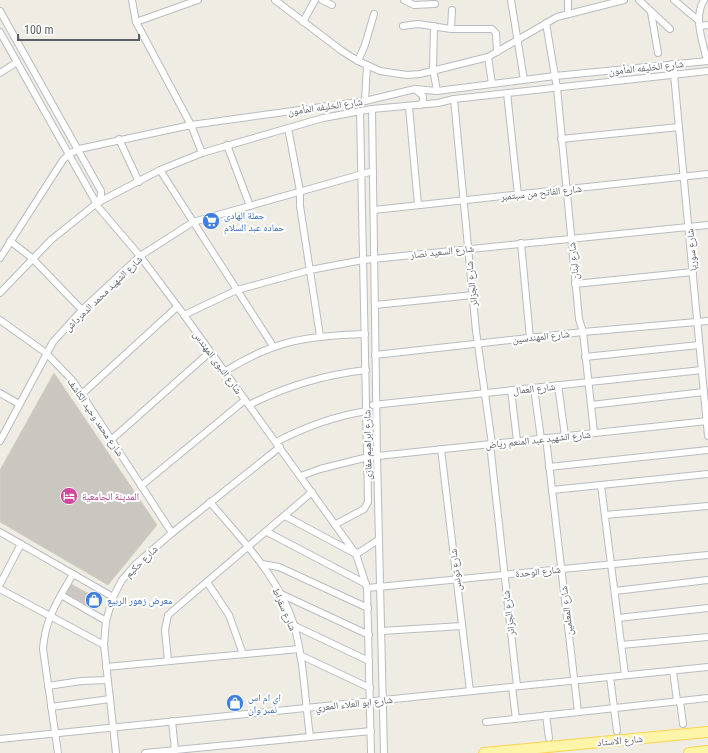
<svg xmlns="http://www.w3.org/2000/svg" width="708" height="753" font-family="'Roboto Condensed','Noto Naskh Arabic',sans-serif">
  <style>
    .building { fill: #cac7c0; stroke: #d4cfc1 }
    .lines { fill: none; stroke-linecap: round; stroke-linejoin: round }
    .minor-casing { stroke: #b8bbc0; stroke-width: 8 }
    .primary-casing { stroke: #fcd34f; stroke-width: 12 }
    .minor { stroke: #fff; stroke-width: 6 }
    .primary { stroke: #fff5a8; stroke-width: 10 }
    .labels { text-anchor: middle; stroke-width: 4; stroke-linejoin: round; paint-order: stroke }
    .street-label { font-size: 10px; fill: #5b5f65; stroke: #fff }
    .shop-label { font-size: 10px; fill: #366cbe; stroke: #fff; text-anchor: start }
    .hotel-label { font-size: 10px; fill: #b23c85; stroke: #fff; text-anchor: start }
  </style>
  <rect width="100%" height="100%" fill="#efede3"/>
  <g class="building">
    <path d="M54 373 157 525 108 585 0 522V470Z"/>
    <path d="M71 584 100 600 94 608 65 594Z"/>
  </g>
  <g class="lines">
    <defs>
      <g id="minor">
        <path d="M132 0 136 22 191 125 202 153"/>
        <path d="M275 0 342 51 358 61 380 71 407 75 420 74 488 57 557 17 624 0"/>
        <path d="M322 0 332 5"/>
        <path d="M404 0 414 5 435 4"/>
        <path d="M511 0 524 80"/>
        <path d="M639 0 670 29"/>
        <path d="M674 0 699 21"/>
        <path d="M704 0C693 18 703 42 707 61"/>
        <path d="M0 11 101 191V196L98 202"/>
        <path d="M651 12 658 53"/>
        <path d="M568 13V0"/>
        <path d="M136 22 198 0"/>
        <path d="M303 22 315 0"/>
        <path d="M546 23 557 88 579 319 583 332 594 433"/>
        <path d="M403 26 418 24 451 29H492L496 33 497 52"/>
        <path d="M434 26 433 69 437 91"/>
        <path d="M700 26 708 25"/>
        <path d="M451 29 452 10"/>
        <path d="M0 32 99 208 140 256 184 315 356 554 367 588 371 753"/>
        <path d="M488 57 492 84"/>
        <path d="M358 61 365 45 374 14"/>
        <path d="M673 64 708 436"/>
        <path d="M0 73 17 62"/>
        <path d="M415 89 423 96V101L420 105"/>
        <path d="M507 93 518 195"/>
        <path d="M454 99 476 331 492 444"/>
        <path d="M365 101 367 65"/>
        <path d="M409 107 418 205"/>
        <path d="M372 109 377 456 384 753"/>
        <path d="M288 128 300 191V206L320 336"/>
        <path d="M119 139 139 182"/>
        <path d="M561 139 679 127"/>
        <path d="M227 145 250 206"/>
        <path d="M160 170 273 346"/>
        <path d="M374 210 708 174"/>
        <path d="M10 241 32 258 82 310"/>
        <path d="M521 243 530 338"/>
        <path d="M0 258 63 160 69 154 79 149 191 125 365 101 415 89 437 91 555 76 708 61"/>
        <path d="M575 284 693 272"/>
        <path d="M0 293 51 240 97 203 160 170 202 153 323 118 372 109 438 103 454 99 708 71"/>
        <path d="M375 305 473 295"/>
        <path d="M184 315 237 290 310 270 363 260 708 225"/>
        <path d="M0 320 46 353 73 381 172 533"/>
        <path d="M375 355 583 332 708 321"/>
        <path d="M585 357 699 345"/>
        <path d="M224 372C274 340 307 336 365 334"/>
        <path d="M558 385 565 436"/>
        <path d="M534 388 541 439"/>
        <path d="M511 390 517 441"/>
        <path d="M0 393 19 404"/>
        <path d="M82 394 177 307"/>
        <path d="M249 405C286 386 323 375 366 370"/>
        <path d="M373 405 702 370"/>
        <path d="M591 405 704 392"/>
        <path d="M546 438 578 712"/>
        <path d="M111 440 210 352"/>
        <path d="M0 441 53 342 82 310 140 256 193 222 373 171"/>
        <path d="M276 442C305 427 334 416 367 411"/>
        <path d="M490 444 517 686"/>
        <path d="M441 449 470 691"/>
        <path d="M549 467 708 450"/>
        <path d="M301 476 320 469 368 457 708 421"/>
        <path d="M601 485 625 675"/>
        <path d="M141 486 245 400"/>
        <path d="M552 490 708 474"/>
        <path d="M210 502C242 540 279 577 294 625 304 661 305 700 310 737"/>
        <path d="M605 515 708 506"/>
        <path d="M285 516 354 553 360 552 378 540"/>
        <path d="M336 524 364 509 368 502 360 111"/>
        <path d="M0 532 113 597"/>
        <path d="M267 532 366 584"/>
        <path d="M262 564 279 567 368 608"/>
        <path d="M207 582 229 615 243 654"/>
        <path d="M0 584 21 544"/>
        <path d="M367 588 708 555"/>
        <path d="M0 589 104 645"/>
        <path d="M615 591 708 580"/>
        <path d="M281 594 369 635"/>
        <path d="M61 595 106 621"/>
        <path d="M618 618 708 608"/>
        <path d="M293 625 369 661"/>
        <path d="M381 631 462 626"/>
        <path d="M621 645 708 637"/>
        <path d="M300 655 370 688"/>
        <path d="M168 661 165 630 168 615 312 492"/>
        <path d="M106 667 299 649"/>
        <path d="M673 671 677 701"/>
        <path d="M610 677 617 731"/>
        <path d="M48 686 81 681 108 680"/>
        <path d="M512 687 516 719"/>
        <path d="M680 701 683 724"/>
        <path d="M51 707 110 699"/>
        <path d="M546 715 549 738"/>
        <path d="M172 721 175 750"/>
        <path d="M486 722 708 698"/>
        <path d="M0 739 708 667"/>
        <path d="M58 753 43 649C45 619 58 600 73 574"/>
        <path d="M116 753 104 645 106 621 113 597 122 580 136 564 172 533 280 447"/>
        <path d="M145 753 371 731"/>
      </g>
      <g id="primary">
        <path d="M484 753 708 732"/>
        <path d="M689 753 708 751"/>
      </g>
    </defs>
    <use href="#minor" class="minor-casing"/>
    <use href="#primary" class="primary-casing"/>
    <use href="#minor" class="minor"/>
    <use href="#primary" class="primary"/>
  </g>
  <defs>
    <symbol id="supermarket-disc" viewBox="-11 -11 22 22"><circle r="9.5" fill="#3f7fe0" stroke="#fff"/><path d="M-6-5.5h2.5l.6 2H6L4.5 2H-2.5L-4.4-4H-6ZM-1.5 3.2a1.3 1.3 0 1 0 .1 0ZM3 3.2a1.3 1.3 0 1 0 .1 0Z" fill="#fff"/></symbol>
    <symbol id="hotel-disc" viewBox="-11 -11 22 22"><circle r="9.5" fill="#d1479c" stroke="#fff"/><path d="M-6-4.5h1.5V1H6V5H4.5V3h-9V5H-6ZM-4 0a1.8 1.8 0 1 1 3.6 0ZM.5 0V-2.5h3Q6-2.5 6 0Z" fill="#fff"/></symbol>
    <symbol id="shop-disc" viewBox="-11 -11 22 22"><circle r="9.5" fill="#3f7fe0" stroke="#fff"/><path d="M-5-2.5h2.3a2.7 3.5 0 0 1 5.4 0H5L5.5 6h-11ZM-1.5-2.5h3a1.5 2.3 0 0 0-3 0Z" fill="#fff"/></symbol>
  </defs>
  <g fill-rule="evenodd">
    <use href="#supermarket-disc" x="201" y="211" width="20" height="20"/>
    <use href="#hotel-disc" x="59" y="486" width="20" height="20"/>
    <use href="#shop-disc" x="84" y="590" width="20" height="20"/>
    <use href="#shop-disc" x="225" y="693" width="20" height="20"/>
  </g>
  <g class="labels">
    <g class="street-label">
      <text transform="translate(646 67) rotate(-6)" y="4">شارع الخليفه المأمون</text>
      <text transform="translate(325 106) rotate(-8)" y="4">شارع الخليفه المأمون</text>
      <text transform="translate(541 192) rotate(-6)" y="4">شارع الفاتح من سبتمبر</text>
      <text transform="translate(691 250) rotate(-95)" y="4">شارع سوريا</text>
      <text transform="translate(442 251) rotate(-6)" y="4">شارع السعيد نصار</text>
      <text transform="translate(573 261) rotate(-96)" y="4">شارع لبنان</text>
      <text transform="translate(471 284) rotate(-96)" y="4">شارع الجزائر</text>
      <text transform="translate(103 293) rotate(-44)" y="4">شارع الشهيد محمد الدمرداش</text>
      <text transform="translate(541 336) rotate(-6)" y="4">شارع المهندسين</text>
      <text transform="translate(218 362) rotate(54)" y="4">شارع النبوى المهندس</text>
      <text transform="translate(534 388) rotate(-6)" y="4">شارع العمال</text>
      <text transform="translate(96 417) rotate(56)" y="4">شارع محمد وحيد الكاشف</text>
      <text transform="translate(538 439) rotate(-6)" y="4">شارع الشهيد عبد المنعم رياض</text>
      <text transform="translate(367 445) rotate(-91)" y="4">شارع ابراهيم مغازى</text>
      <text transform="translate(141 561) rotate(-44)" y="4">شارع حكيم</text>
      <text transform="translate(455 570) rotate(-97)" y="4">شارع تونس</text>
      <text transform="translate(538 571) rotate(-6)" y="4">شارع الوحدة</text>
      <text transform="translate(285 609) rotate(67)" y="4">شارع سقراط</text>
      <text transform="translate(566 611) rotate(-97)" y="4">شارع المعلمين</text>
      <text transform="translate(508 613) rotate(-97)" y="4">شارع الجزائر</text>
      <text transform="translate(354 703) rotate(-6)" y="4">شارع ابو العلاء المعري</text>
      <text transform="translate(620 740) rotate(-5)" y="4">شارع الاستاد</text>
    </g>
    <g class="shop-label">
      <text x="224" y="219">جملة الهادى<tspan x="224" dy="12">حماده عبد السلام</tspan></text>
      <text x="107" y="604">معرض زهور الربيع</text>
      <text x="248" y="701">اي ام اس<tspan x="248" dy="12">نمبر وان</tspan></text>
    </g>
    <g class="hotel-label">
      <text x="82" y="500">المدينة الجامعية</text>
    </g>
  </g>
  <path d="M18 34v6h121v-6" fill="none" stroke="#5b5f65" stroke-width="2"/>
  <text x="24" y="34" font-size="12" fill="#5b5f65" stroke="#ffffff" stroke-width="3" paint-order="stroke">100 m</text>
</svg>
